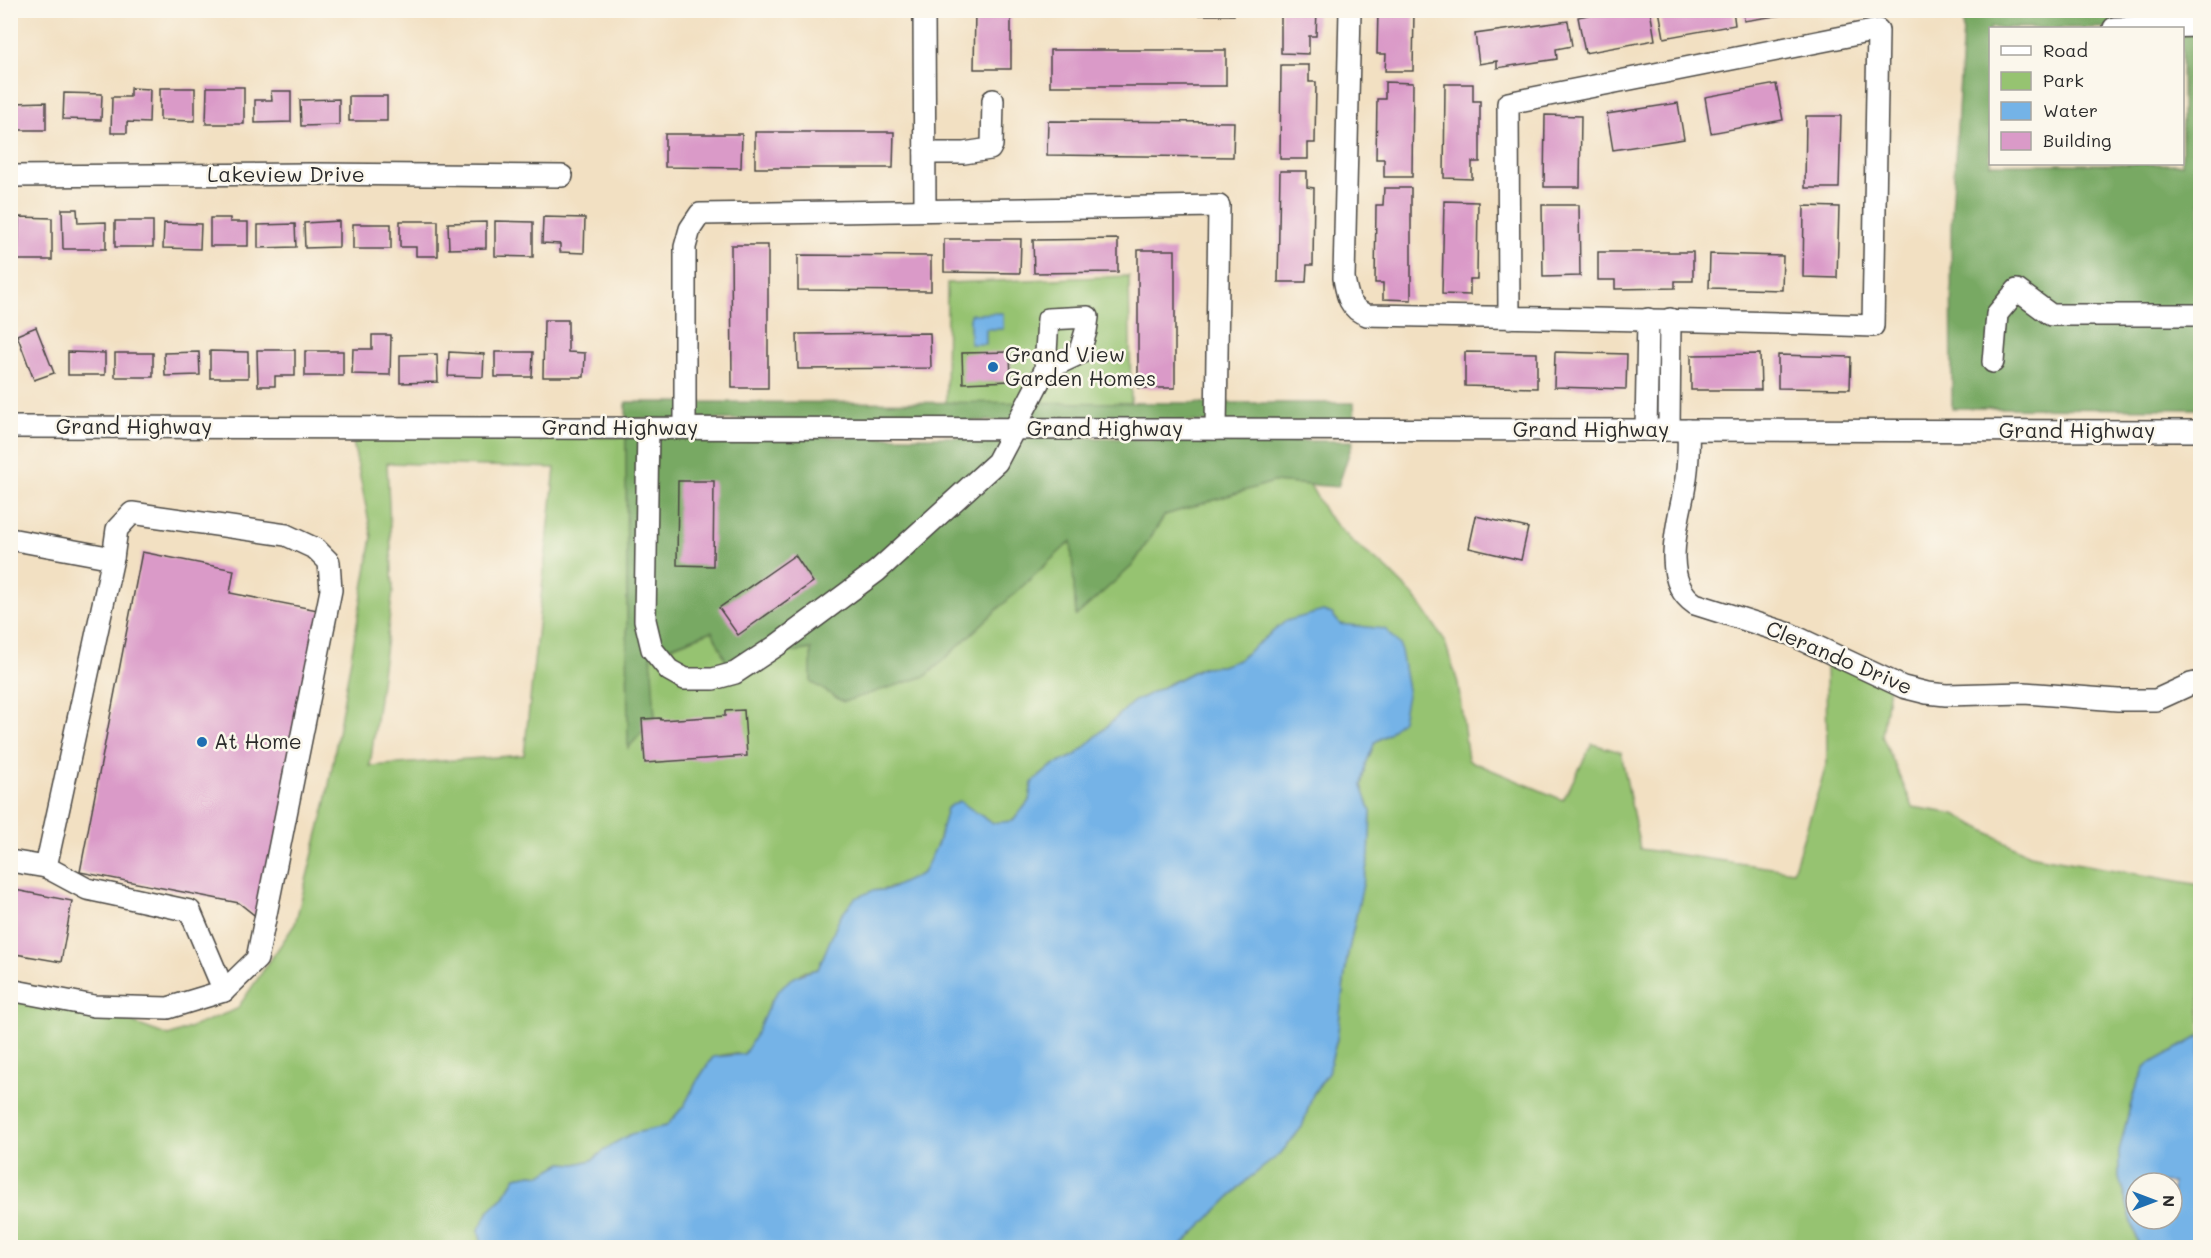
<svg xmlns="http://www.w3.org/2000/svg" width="2211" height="1258" font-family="Mali,sans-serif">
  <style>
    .green { fill: #96c371; stroke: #60774e; stroke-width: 1.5; fill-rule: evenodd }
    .forest { fill: #78a963; stroke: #526a47; stroke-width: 1.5; fill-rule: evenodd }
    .water { fill: #74b3e7; stroke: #506f89; stroke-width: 1.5; fill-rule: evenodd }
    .building { fill: #da9ac8 }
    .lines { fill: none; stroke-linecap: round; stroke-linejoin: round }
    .minor-casing { stroke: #494642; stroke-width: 24 }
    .minor { stroke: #fff; stroke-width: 21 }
    .poi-dot { fill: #1f6fb2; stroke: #fbf7ec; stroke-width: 2 }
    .labels { text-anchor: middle; stroke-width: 5; stroke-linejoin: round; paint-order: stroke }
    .street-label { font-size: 21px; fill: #2b2b2b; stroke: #fbf7ec }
    .poi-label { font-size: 21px; fill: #2b2b2b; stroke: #fbf7ec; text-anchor: start }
  </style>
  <rect width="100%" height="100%" fill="#fbf7ec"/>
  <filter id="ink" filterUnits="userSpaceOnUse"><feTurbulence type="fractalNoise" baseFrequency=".0167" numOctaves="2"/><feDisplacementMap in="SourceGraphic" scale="12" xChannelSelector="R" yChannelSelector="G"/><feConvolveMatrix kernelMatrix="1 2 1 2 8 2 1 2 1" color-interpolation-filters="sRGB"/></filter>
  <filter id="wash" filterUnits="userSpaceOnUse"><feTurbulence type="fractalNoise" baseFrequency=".008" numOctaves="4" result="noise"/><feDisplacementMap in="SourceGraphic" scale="24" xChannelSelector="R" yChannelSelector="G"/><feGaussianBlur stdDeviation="1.35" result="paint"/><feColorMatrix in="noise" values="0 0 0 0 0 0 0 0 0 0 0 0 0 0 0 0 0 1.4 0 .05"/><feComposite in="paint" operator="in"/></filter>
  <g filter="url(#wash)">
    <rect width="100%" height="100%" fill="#f2e0c2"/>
    <g class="green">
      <path d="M1129 276 1131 403H946L947 283Z"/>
      <path d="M352 437H626L628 747 655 718 650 655 713 631 727 663 811 649 926 676 1072 540 1076 616 1132 566 1165 515 1273 482 1310 485 1327 515 1354 543 1385 567 1415 597 1444 639 1458 683 1468 760 1563 800 1592 744 1621 752 1640 849 1793 871 1827 763 1826 660 1891 673 1882 736 1913 807 1955 814 2029 855 2200 885V1036L2146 1066 2135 1089 2129 1111 2119 1152V1177L2139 1248 1180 1247 1248 1179 1280 1154 1302 1127 1313 1094 1328 1073 1337 1039 1347 958 1369 856 1371 812 1362 786 1366 764 1375 742 1388 734 1360 627 1340 624 1332 614 1286 621 1238 660 1221 666 1202 667 1133 702 1076 755 1052 766 1032 783 1029 801 1013 821 992 823 978 813 947 808C943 824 934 865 921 874 907 884 888 889 872 891L829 944 818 969 802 972 771 1001 755 1039 744 1054H730L713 1057 697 1081 684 1106 666 1126 613 1144 592 1160 576 1164 562 1163 541 1175 532 1174 516 1177 503 1198 488 1211 483 1246 485 1247H11L10 984H25L169 1036 237 1009 295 924 326 802 372 537ZM387 463 555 468 524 755 370 766 393 591Z"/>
    </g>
    <g class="forest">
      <path d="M1964 11H2200V409L1952 408 1951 228ZM1990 28H2182V164H1990Z"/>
      <path d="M626 402 1354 403 1355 423 626 419Z"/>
      <path d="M626 437H1070L1216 441H1353L1338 487 1273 482 1165 515 1132 566 1076 616 1071 541 926 676 843 702 811 682V649L727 663 712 631 651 654 655 718 628 748Z"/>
    </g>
    <g class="water">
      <path d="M1003 313V329H986V344H970V314Z"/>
      <path d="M1323 611 1332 614 1340 624 1385 629 1400 645 1408 690 1402 720 1388 734 1375 742 1366 764 1362 786 1371 812 1369 856 1347 958 1337 1039 1328 1073 1313 1094 1302 1127 1280 1154 1248 1179 1180 1247 485 1248 483 1246 478 1231 489 1211 503 1198 516 1177 532 1174 541 1175 562 1163 576 1164 592 1160 613 1144 631 1134 666 1126 684 1106 697 1081 713 1057 744 1054C771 1016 765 980 818 969L840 917 855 898 872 891 890 889 923 873 938 843 947 808 959 801 992 823 1013 821 1029 801 1032 783 1052 766 1076 755 1133 702 1203 667 1221 666 1238 660 1286 621Z"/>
      <path d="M2200 1036V1247H2139L2119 1177V1152L2129 1111 2135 1089 2146 1066ZM2136 1183H2172V1219H2136Z"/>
    </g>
    <g id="blocks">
      <g class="building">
        <path d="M975 10H1011V69H974Z"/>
        <rect x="1048" y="10" width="186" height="5"/>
        <path d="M1281 10H1317L1316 36H1309V54L1281 53Z"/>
        <path d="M1378 10H1414L1413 71H1385L1386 54H1377Z"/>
        <path d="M1612 10H1650L1655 40 1585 53 1578 17Z"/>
        <path d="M1659 10H1733L1735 25 1664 38Z"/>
        <path d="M1743 10H1801V12L1744 21Z"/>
        <path d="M1568 21 1572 46 1556 49 1557 59 1497 68V61L1479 64 1475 34Z"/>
        <rect x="1050" y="50" width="176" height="36"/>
        <path d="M1281 65H1309V82H1316L1315 143H1308V159H1280Z"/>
        <path d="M1385 82 1413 83 1412 177H1384V159H1376L1377 99H1385Z"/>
        <path d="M1445 84H1473V101H1480V162H1472V179L1444 178Z"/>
        <path d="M1776 84 1783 120 1711 133 1705 97Z"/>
        <path d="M207 87H244V124H206Z"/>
        <path d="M130 88 150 89 149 123 127 122V133H111L112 97H130Z"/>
        <path d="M160 88H195V121L160 120Z"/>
        <path d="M271 91H291V122L255 123V100H272Z"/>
        <path d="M64 93 102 94 101 120 63 119Z"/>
        <rect x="349" y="96" width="38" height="25"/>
        <path d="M339 99V125L301 126 300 100Z"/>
        <path d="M46 102V130H15L14 103Z"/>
        <path d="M1678 103 1684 139 1613 150 1607 114Z"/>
        <path d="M1545 115 1581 116 1580 187H1544Z"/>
        <path d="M1806 116H1841L1839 188H1805Z"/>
        <path d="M1048 121 1234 122 1233 157 1047 155Z"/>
        <path d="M755 132H894L893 168H755Z"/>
        <path d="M665 134H742L741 168 665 167Z"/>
        <path d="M1280 171H1307V187L1314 188 1313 265H1307L1306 282H1278Z"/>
        <path d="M1384 188H1411V300L1383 299V283H1375L1376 205H1383Z"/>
        <path d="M1444 201 1478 202 1477 279H1470V295L1442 294Z"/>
        <path d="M1542 205H1579L1580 276 1543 277Z"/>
        <path d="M1804 206 1839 207 1837 278 1803 277Z"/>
        <path d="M62 209H77L78 223 106 222V249H63Z"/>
        <path d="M19 217 52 218V260H18Z"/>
        <path d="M543 217 585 218 584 253 560 252V244L542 243Z"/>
        <path d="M210 218H230V222H248V246H210Z"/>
        <rect x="115" y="221" width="38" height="26"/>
        <path d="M339 221V247L305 248 304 223Z"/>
        <path d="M400 221H438V256H416V247H400Z"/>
        <path d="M495 221 533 222V257L495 256Z"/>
        <path d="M486 222V248L449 249 448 223Z"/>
        <path d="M164 223 201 224 200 249 163 248Z"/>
        <path d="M295 224 296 247 258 248V225Z"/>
        <rect x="353" y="224" width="38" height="25"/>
        <path d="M944 239H1021L1020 273 944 272Z"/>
        <path d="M1118 239V272L1034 273 1033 240Z"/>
        <path d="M731 245H768V388H732Z"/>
        <rect x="1138" y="250" width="37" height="138"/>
        <path d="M1598 252H1693V281H1675V288L1615 289V280H1598Z"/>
        <path d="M1710 254 1783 256 1782 290 1709 288Z"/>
        <path d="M798 255 931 256V291L798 290Z"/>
        <path d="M544 320H568V352L585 353 584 377H543Z"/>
        <path d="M36 327 54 373 34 380 17 335Z"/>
        <path d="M930 333 931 368 798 369 797 334Z"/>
        <path d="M372 335H391L390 375 352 374 353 349H372Z"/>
        <path d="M257 350H295V376H275V386H258Z"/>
        <path d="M210 351 248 352V378H210Z"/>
        <rect x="305" y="351" width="38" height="25"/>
        <path d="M68 352 105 353V375H68Z"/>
        <path d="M199 352 200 375 165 376 164 353Z"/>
        <path d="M449 352 484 354 483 377 448 376Z"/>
        <path d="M495 352H533L532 377H495Z"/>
        <path d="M1010 352 1011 381 963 383 962 353Z"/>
        <path d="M1465 352 1537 353V388L1465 386Z"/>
        <path d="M1555 352 1627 354 1626 389 1554 387Z"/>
        <rect x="115" y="353" width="38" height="24"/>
        <path d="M437 354 438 382 400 383V355Z"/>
        <path d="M1760 354 1761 390H1691V355Z"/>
        <path d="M1778 355 1851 357 1850 389 1778 388Z"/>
        <path d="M678 481H714L713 566 677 565Z"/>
        <path d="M1476 516 1528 528 1521 560 1469 548Z"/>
        <path d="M142 552 234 570 230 593 323 611 263 922 239 903 80 872Z"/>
        <path d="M795 555 813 582 738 635 719 608Z"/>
        <path d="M744 710 747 756 645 763 642 719 660 718 661 720 725 716V711Z"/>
        <path d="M10 889 72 901 61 962 10 953Z"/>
      </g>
    </g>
  </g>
  <g filter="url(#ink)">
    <use href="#blocks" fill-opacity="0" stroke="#494642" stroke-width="1.5"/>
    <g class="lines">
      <defs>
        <g id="minor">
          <path d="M924 10 925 210"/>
          <path d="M1350 10 1344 278C1347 295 1349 309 1367 315 1535 318 1704 320 1873 326L1878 30 1508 103 1509 318"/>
          <path d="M2114 28 2200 26"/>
          <path d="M925 153H964L990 149 992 145 993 100"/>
          <path d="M10 176 312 174 562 176"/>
          <path d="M1993 362 1997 314 2017 290 2051 315H2200"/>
          <path d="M10 427 2200 431"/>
          <path d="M648 428 645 620 652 649 669 670 685 679H713L735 673 776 646 877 571 997 462 1045 370 1048 319 1088 317 1086 331 1079 354 1045 370"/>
          <path d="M685 428V247L690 229 700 214 1219 206 1216 429"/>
          <path d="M1646 430 1648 319"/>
          <path d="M1669 430 1670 319"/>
          <path d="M1688 430C1689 451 1688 470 1684 491 1678 523 1660 581 1695 604L1790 634 1903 687 1927 693 1946 695 2024 693 2118 700H2156L2191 684 2200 682"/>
          <path d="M10 539 113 558 46 867 10 861"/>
          <path d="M46 867 87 889 190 911 224 991"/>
          <path d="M10 990 94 1006 168 1008 224 991 257 959 331 590 329 562 316 549 286 535 132 513 117 529 113 558"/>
        </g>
      </defs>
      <use href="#minor" class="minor-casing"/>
      <use href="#minor" class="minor"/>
    </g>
  </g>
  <g class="poi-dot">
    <circle cx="993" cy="367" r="6"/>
    <circle cx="202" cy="742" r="6"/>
  </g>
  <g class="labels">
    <g class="street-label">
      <text x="286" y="182">Lakeview Drive</text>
      <text x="134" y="434">Grand Highway</text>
      <text x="620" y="435">Grand Highway</text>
      <text x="1105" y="436">Grand Highway</text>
      <text x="1591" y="437">Grand Highway</text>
      <text x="2077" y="438">Grand Highway</text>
      <text transform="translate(1839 658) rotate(23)" y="7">Clerando Drive</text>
    </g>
    <g class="poi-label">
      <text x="1005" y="362">Grand View<tspan x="1005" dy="24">Garden Homes</tspan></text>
      <text x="214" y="749">At Home</text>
    </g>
  </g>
  <rect width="2211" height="1258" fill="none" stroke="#fbf7ec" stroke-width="36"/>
  <rect x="1989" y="27" width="195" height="138" fill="#fbf7ec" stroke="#a8a59f" stroke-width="1.5"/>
  <rect x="2001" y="46" width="30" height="9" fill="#ffffff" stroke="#a8a59f" stroke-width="1.5"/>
  <text x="2043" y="57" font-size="18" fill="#2b2b2b">Road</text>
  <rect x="2001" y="72" width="30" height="18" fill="#96c371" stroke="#a8a59f" stroke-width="1.5"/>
  <text x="2043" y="87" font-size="18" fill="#2b2b2b">Park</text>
  <rect x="2001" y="102" width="30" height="18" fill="#74b3e7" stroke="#a8a59f" stroke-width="1.5"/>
  <text x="2043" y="117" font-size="18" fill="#2b2b2b">Water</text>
  <rect x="2001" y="132" width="30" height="18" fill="#da9ac8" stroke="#a8a59f" stroke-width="1.5"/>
  <text x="2043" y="147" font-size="18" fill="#2b2b2b">Building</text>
  <g transform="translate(2154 1201) rotate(90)"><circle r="28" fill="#fbf7ec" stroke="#a8a59f" stroke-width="1.5"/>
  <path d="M0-4.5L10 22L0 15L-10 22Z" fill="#1f6fb2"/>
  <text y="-9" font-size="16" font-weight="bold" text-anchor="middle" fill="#2b2b2b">N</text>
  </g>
</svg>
